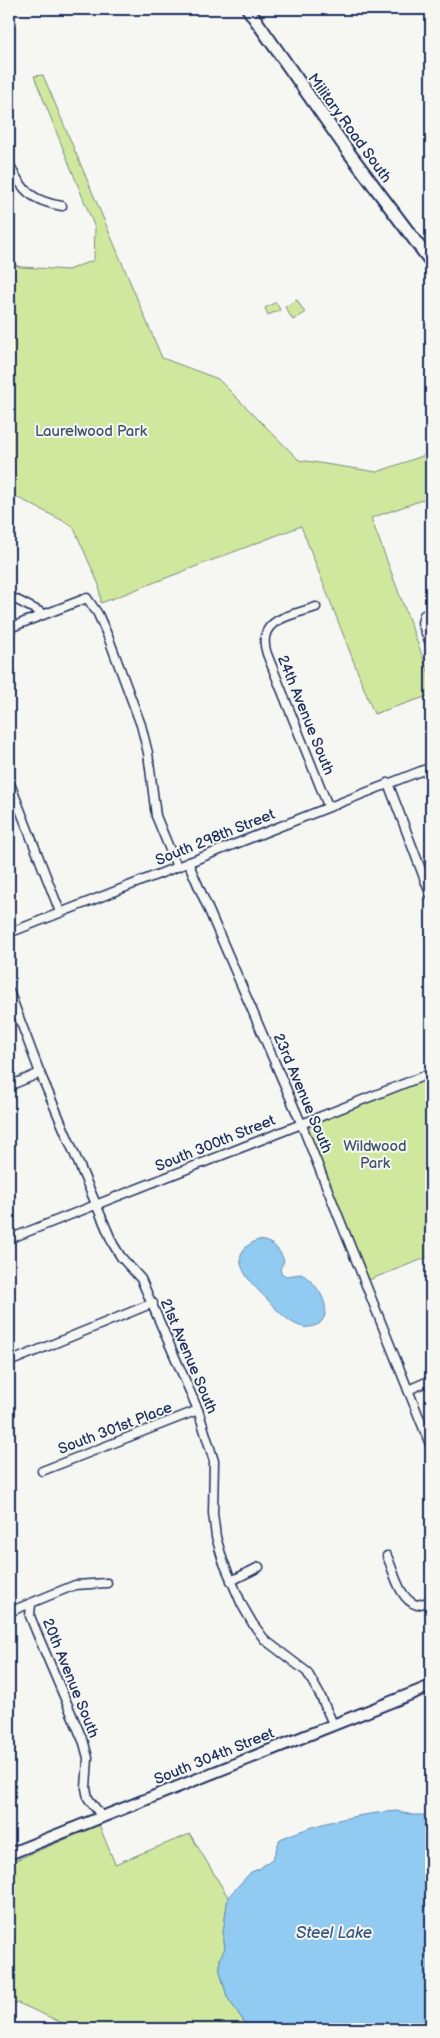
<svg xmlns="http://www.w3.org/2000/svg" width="440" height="2038" font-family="'Balsamiq Sans',sans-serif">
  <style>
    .green { fill: #d0e89e; stroke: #768c7e }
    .water { fill: #91cbf1; stroke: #628db6 }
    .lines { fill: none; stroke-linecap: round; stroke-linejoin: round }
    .minor-casing { stroke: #1b2f5e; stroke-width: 11 }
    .tertiary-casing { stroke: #1b2f5e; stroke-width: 14 }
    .secondary-casing { stroke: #1b2f5e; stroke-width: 15 }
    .minor { stroke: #f6f6f2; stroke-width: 8 }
    .tertiary { stroke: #f6f6f2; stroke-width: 10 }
    .secondary { stroke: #f6f6f2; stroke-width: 11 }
    .labels { text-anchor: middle; stroke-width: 4; stroke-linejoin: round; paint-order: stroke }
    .street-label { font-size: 15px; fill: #1b2f5e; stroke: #f6f6f2 }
    .park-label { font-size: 15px; fill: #3f546b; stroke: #f6f6f2 }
    .water-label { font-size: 16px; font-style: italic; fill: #385683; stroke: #f6f6f2 }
  </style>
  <rect width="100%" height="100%" fill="#f6f6f2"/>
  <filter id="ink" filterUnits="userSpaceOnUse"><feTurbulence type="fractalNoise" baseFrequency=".02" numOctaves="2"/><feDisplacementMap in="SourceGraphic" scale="10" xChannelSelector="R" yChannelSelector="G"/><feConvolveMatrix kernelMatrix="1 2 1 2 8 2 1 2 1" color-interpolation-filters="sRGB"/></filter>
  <g filter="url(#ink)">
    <g class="green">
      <path d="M43 75 162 358 218 379 299 460 377 472 431 453V497L371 518 431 679V695L374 714 301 526 101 603 99 585 73 526 9 493V263L21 267 68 270 94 260 95 228 34 76Z"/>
      <path d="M297 300 305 313 293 320 285 307Z"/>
      <path d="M276 302 280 310 268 315 265 308Z"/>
      <path d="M431 1073V1256L366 1281 301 1123Z"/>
      <path d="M99 1825 115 1864 190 1834 228 1897 223 1933 225 1949 220 1958V1971L227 1997 249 2029H76L18 2003 9 2006V1863Z"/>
    </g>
    <g class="water">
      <path d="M258 1240C271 1241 280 1248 284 1261L280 1269 281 1273 286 1276 301 1274C316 1281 336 1310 319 1324 314 1326 309 1328 304 1327 290 1325 276 1309 267 1299 250 1283 222 1254 258 1240Z"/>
      <path d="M397 1811 412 1815H431V2029H249L227 1997 220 1971V1958L225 1948 223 1933 228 1897 251 1872 259 1869 273 1858 280 1839C318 1823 356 1814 397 1811Z"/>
    </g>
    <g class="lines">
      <defs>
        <g id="minor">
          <path d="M9 164C22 191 32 201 62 206"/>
          <path d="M9 596 44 614"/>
          <path d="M316 607C290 616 255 619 267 654L328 806"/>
          <path d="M424 615 422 623 431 646"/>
          <path d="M9 628 87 598 98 614 109 639 141 725 148 753 156 816 177 867"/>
          <path d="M9 781 60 912"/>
          <path d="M388 783 431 896"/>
          <path d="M188 862 301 1123 431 1447"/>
          <path d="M9 933 431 767"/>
          <path d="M9 991 40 1073 113 1244 121 1257 141 1279 198 1410 214 1461 213 1513 216 1537 223 1561 242 1605 253 1624 265 1640 307 1672 321 1697 333 1724"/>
          <path d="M9 1086 40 1073"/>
          <path d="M9 1239 431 1073"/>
          <path d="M9 1362 153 1303"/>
          <path d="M408 1390 431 1380"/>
          <path d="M42 1471 198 1410"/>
          <path d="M387 1556C394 1571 399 1600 417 1605L431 1601"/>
          <path d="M231 1581 259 1567"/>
          <path d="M31 1604 30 1616 36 1631 84 1743 88 1758 86 1788 88 1798 102 1817"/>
          <path d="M9 1612 75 1585 107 1583"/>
        </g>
        <path id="tertiary" d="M9 1854 431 1686"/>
        <path id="secondary" d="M248 9 347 150 431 262"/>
      </defs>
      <use href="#minor" class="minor-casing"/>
      <use href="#tertiary" class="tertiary-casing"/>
      <use href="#secondary" class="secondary-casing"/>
      <use href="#minor" class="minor"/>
      <use href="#tertiary" class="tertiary"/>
      <use href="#secondary" class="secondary"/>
    </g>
  </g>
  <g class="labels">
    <g class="street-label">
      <text transform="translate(350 128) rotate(54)" y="5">Military Road South</text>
      <text transform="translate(306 715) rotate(68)" y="5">24th Avenue South</text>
      <text transform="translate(215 837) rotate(-22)" y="5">South 298th Street</text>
      <text transform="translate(303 1093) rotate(67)" y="5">23rd Avenue South</text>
      <text transform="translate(215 1143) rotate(-22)" y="5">South 300th Street</text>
      <text transform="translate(189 1356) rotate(67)" y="5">21st Avenue South</text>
      <text transform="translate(115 1428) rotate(-21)" y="5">South 301st Place</text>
      <text transform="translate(71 1678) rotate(68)" y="5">20th Avenue South</text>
      <text transform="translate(214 1756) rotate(-22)" y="5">South 304th Street</text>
    </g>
    <g class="park-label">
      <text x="91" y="436">Laurelwood Park</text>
      <text x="375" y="1151">Wildwood<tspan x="375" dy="17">Park</tspan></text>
    </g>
    <g class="water-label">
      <text x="334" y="1938">Steel Lake</text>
    </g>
  </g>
  <rect width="440" height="2038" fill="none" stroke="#f6f6f2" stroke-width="30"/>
  <rect x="15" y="15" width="410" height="2008" fill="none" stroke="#1b2f5e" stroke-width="2" filter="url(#ink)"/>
</svg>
